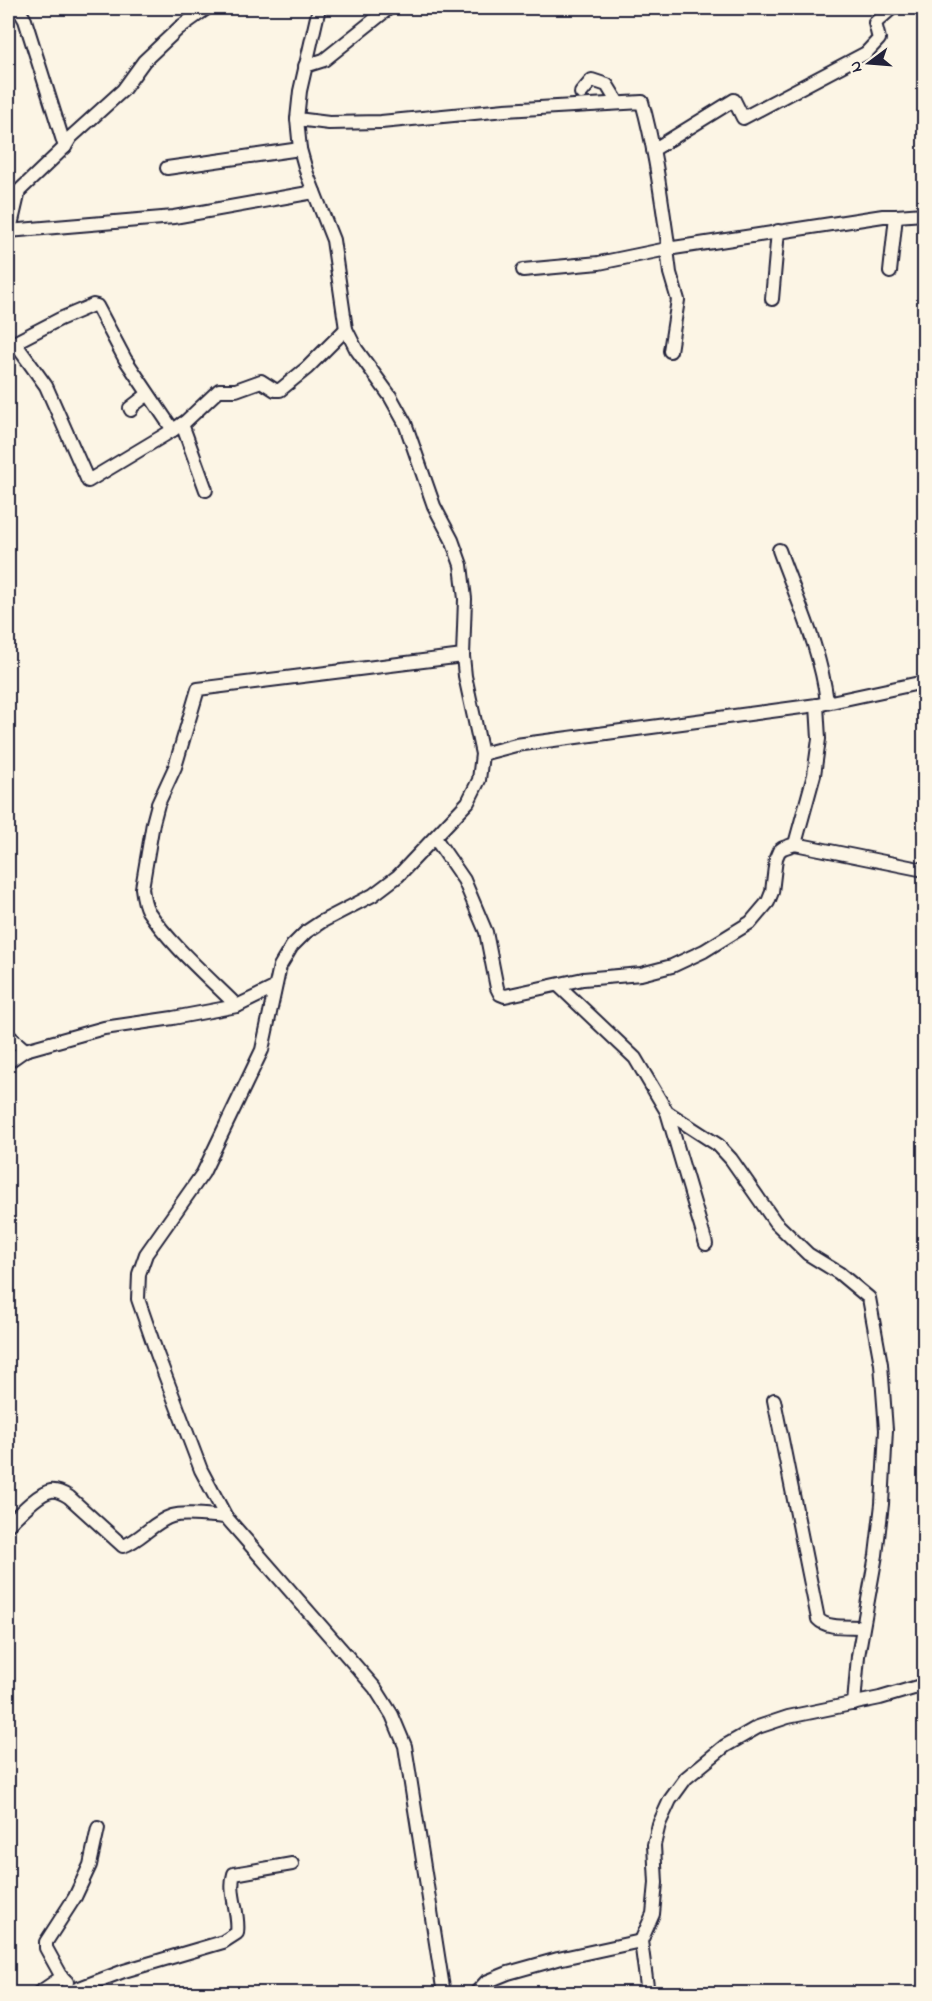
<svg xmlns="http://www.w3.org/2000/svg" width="932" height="2001" font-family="'Indie Flower',sans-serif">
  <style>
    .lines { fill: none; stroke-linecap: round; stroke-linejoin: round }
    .minor-casing { stroke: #22223b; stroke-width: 16 }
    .minor { stroke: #fcf5e5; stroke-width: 12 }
  </style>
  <rect width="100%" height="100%" fill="#fcf5e5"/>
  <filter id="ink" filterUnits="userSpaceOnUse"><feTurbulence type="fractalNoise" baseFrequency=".0167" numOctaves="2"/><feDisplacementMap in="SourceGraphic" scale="12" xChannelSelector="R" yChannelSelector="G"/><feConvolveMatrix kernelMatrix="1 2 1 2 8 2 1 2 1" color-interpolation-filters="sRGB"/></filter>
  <g filter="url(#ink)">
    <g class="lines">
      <defs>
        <g id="minor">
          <path d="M18 8 25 20 65 147"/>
          <path d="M319 8 300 91 297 119 300 149 307 174 333 240 346 329 356 349 390 396 405 423 434 506 452 540 461 565 465 599 463 656 465 676 482 754 479 780 468 802 398 876 373 895 321 922 306 932 292 946 280 966 262 1050 203 1173 146 1254 139 1274 138 1299 157 1354 201 1470 226 1517 375 1688 392 1715 405 1746 444 1994"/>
          <path d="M305 66 324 60 389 8"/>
          <path d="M581 93 592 80 607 85 618 103"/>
          <path d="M297 119 329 123 381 122 505 110 642 102C655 148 661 197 668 244L667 249 599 263 523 270"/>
          <path d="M653 150 734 100 743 118 866 53 879 39 875 23 892 8"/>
          <path d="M167 168 300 149"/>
          <path d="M896 216 924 214"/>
          <path d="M10 230 19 191 65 147 71 137 123 90 144 61 179 28 207 8"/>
          <path d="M8 231 174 217 314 192"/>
          <path d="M772 299 778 231"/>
          <path d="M15 343 46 386 88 481 173 430"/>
          <path d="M8 346 60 319 93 305 97 306 125 359 173 430 185 422 219 390H236L261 381 275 390H280L307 368 346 329"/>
          <path d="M670 351 678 300 670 273 667 249 883 216H896L890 272"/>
          <path d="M131 410 130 408 148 394"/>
          <path d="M182 424 206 490"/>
          <path d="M779 550C797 600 821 650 827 702"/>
          <path d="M482 754 516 745 817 705 924 682"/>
          <path d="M435 838 464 880 486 932 497 988 500 994 505 996 583 979 641 974 672 966 704 951 751 922 768 902 772 892 776 858 779 851 783 848 795 844 924 870"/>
          <path d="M795 844 814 775 819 739 817 705"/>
          <path d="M558 985 635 1058 667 1112 718 1145 731 1159 775 1222 808 1254 839 1273 869 1298 881 1364 886 1430 882 1504 876 1555 858 1656 854 1704"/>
          <path d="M237 1006C208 977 171 945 148 911 144 904 143 896 142 888L153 823 158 804 175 767 198 689 463 656"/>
          <path d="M8 1035 25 1050"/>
          <path d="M8 1062 25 1050 104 1028 173 1018 237 1006 274 988"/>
          <path d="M667 1112 706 1244"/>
          <path d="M774 1400 818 1619C827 1629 848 1626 862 1627"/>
          <path d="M8 1525C17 1516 38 1493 51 1491 57 1490 64 1494 69 1497L123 1546C141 1540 153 1522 172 1516 185 1512 211 1516 226 1517"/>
          <path d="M62 1977 46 1948V1942L75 1897 90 1865 98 1828"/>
          <path d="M74 1990 124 1971 223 1942 237 1933C240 1913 228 1893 234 1874L292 1864"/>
          <path d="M37 1994 62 1977 67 1982"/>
          <path d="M475 1994 486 1982 508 1973 558 1959 641 1941"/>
          <path d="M648 1994 641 1941 653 1914 656 1883 654 1845 659 1824 670 1800 686 1778 725 1746 758 1727 788 1717 880 1698 924 1685"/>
        </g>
      </defs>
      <use href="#minor" class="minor-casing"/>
      <use href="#minor" class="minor"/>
    </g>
  </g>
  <rect width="932" height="2001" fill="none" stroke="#fcf5e5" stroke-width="30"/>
  <rect x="15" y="15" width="902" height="1971" fill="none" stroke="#22223b" stroke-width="2" filter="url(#ink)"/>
  <g transform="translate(869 63) rotate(254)" stroke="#fcf5e5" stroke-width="4.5" paint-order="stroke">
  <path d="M0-4.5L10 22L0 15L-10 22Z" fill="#22223b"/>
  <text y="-9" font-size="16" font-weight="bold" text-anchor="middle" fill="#22223b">N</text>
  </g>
</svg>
